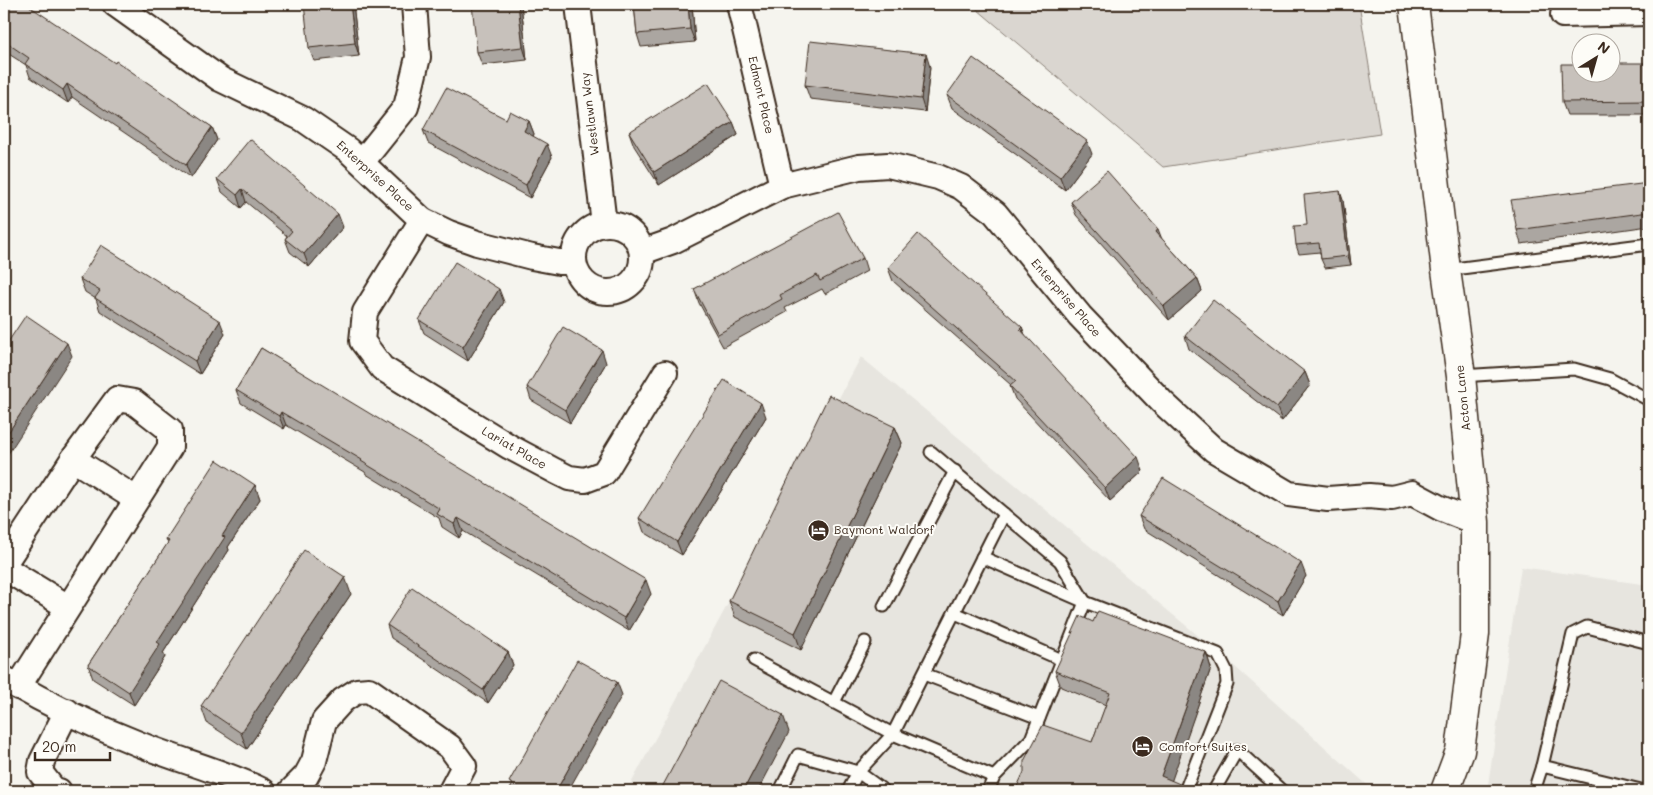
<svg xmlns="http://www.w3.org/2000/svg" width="1653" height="795" font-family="Mali,sans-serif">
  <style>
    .built { fill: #e7e5df }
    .green { fill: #dad6d0; stroke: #8a8077 }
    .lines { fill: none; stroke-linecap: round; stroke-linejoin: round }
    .lane-casing { stroke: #3b2a1e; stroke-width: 15 }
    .street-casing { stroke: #3b2a1e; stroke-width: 28 }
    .secondary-casing { stroke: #3b2a1e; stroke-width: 31 }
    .lane { stroke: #fdfcf7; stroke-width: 11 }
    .street { stroke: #fdfcf7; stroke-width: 24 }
    .secondary { stroke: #fdfcf7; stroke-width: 28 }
    .wall { fill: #aba6a1; stroke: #3b2a1e }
    .shaded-wall { fill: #8b8783; stroke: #3b2a1e }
    .building { fill: #c7c1bb; stroke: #3b2a1e }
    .labels { text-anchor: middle; stroke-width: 4; stroke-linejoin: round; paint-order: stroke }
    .street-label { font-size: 12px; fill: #3b2a1e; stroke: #fdfcf7 }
    .poi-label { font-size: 12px; fill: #3b2a1e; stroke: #fdfcf7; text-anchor: start }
  </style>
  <rect width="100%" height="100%" fill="#f5f4ee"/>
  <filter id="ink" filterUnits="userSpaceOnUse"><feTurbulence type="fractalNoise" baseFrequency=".02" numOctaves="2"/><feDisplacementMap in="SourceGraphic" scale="10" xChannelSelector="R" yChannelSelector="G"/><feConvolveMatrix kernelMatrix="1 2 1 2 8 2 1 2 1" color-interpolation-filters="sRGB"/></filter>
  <g filter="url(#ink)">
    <g class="built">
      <path d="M861 357 1224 657 1374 791H627Z"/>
      <path d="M1521 567 1649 585V791H1487Z"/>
    </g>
    <path class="green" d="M971 4H1359L1380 134 1163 167Z"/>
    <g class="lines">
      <defs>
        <g id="lane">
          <path d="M1446 270 1649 244"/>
          <path d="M1461 376 1574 369 1610 379 1649 400"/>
          <path d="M931 452 1004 514"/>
          <path d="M982 557 1085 602 1218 654 1226 670 1227 684 1185 791"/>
          <path d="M884 606 955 471"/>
          <path d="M955 613 1062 660"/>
          <path d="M754 660 893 734 994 777"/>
          <path d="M924 674 1039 718"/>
          <path d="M834 702 865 642"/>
          <path d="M780 791 798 755 858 772 884 791"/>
          <path d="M848 791 858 772 893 734 1004 514 1060 561 1085 602 1031 739 994 777 988 791"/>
          <path d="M1215 791V789L1237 750 1282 791"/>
          <path d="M1534 791 1542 766"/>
          <path d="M1645 791 1542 766 1573 634 1587 627 1649 643"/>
        </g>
        <g id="street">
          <path d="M115 4 220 79 303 119 348 150 422 220 449 233 477 243 532 257 559 262H574"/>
          <path d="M578 4 604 224"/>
          <path d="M739 4 782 186"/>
          <path d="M1563 15 1649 13"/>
          <path d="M362 162 406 107 418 57 414 4"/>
          <path d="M422 220 365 312 362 341 382 368 510 447 555 471 569 478 585 480 604 473 665 373"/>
          <circle cx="608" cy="258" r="34"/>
          <path d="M642 252 673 241 782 186 859 167 888 165 938 177 961 187 995 213 1080 316 1162 402 1214 450 1289 494 1328 499 1369 496 1392 498 1412 493 1440 508 1475 522"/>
          <path d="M73 459 136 499"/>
          <path d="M4 564 73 459 117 399 134 402 170 430V447L18 687"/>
          <path d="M4 568 68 607"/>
          <path d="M5 679C48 704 93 726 139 744 180 761 223 771 263 791"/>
          <path d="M59 791 54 790 40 772 42 761 67 711"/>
          <path d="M291 791 306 776 314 761 324 721 343 700 357 691 369 690 450 747 464 766 451 791"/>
        </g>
        <path id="secondary" d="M1414 4 1446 270 1461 376 1475 522V634L1460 751 1445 791"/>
      </defs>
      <use href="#lane" class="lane-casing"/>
      <use href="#street" class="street-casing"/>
      <use href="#secondary" class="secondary-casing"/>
      <use href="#lane" class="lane"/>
      <use href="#street" class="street"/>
      <use href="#secondary" class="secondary"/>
    </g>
    <g class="wall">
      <path d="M4 4 212 127 217 140 191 178 72 97 68 103 30 77 26 65 4 51Z"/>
      <path d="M353 4 359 56 314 61 309 48Z"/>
      <path d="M521 4 527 60 482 65 477 52Z"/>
      <path d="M634 4H692L695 42 641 47 637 34Z"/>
      <path d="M1649 63V115H1567L1562 102Z"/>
      <path d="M930 67 925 112 810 99 805 85Z"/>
      <path d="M947 95 1092 154 1065 190 952 108Z"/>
      <path d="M506 119 529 121 534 134 533 136 552 157 530 198 428 143 423 130Z"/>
      <path d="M733 122 738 135 659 185 634 146 629 132Z"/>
      <path d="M217 179 343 227 309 267 290 252 285 239 287 236 246 202 241 208 222 192Z"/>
      <path d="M1649 183V226L1521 244 1517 230Z"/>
      <path d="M1343 200 1351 265 1325 268 1321 259 1320 252 1299 254 1296 245 1307 225Z"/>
      <path d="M1071 202 1162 239 1197 278 1202 291 1169 320 1076 215Z"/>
      <path d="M863 258 867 271 825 294 822 289 785 308 787 312 723 347 699 303 694 289Z"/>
      <path d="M888 268 1022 327 1025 335 1143 471 1110 501 1015 399 1010 386 1011 385 893 281Z"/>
      <path d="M80 279 225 334 200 374 100 311 96 299 85 292Z"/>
      <path d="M504 302 468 361 424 333 419 320Z"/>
      <path d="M1185 336 1305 372 1310 385 1282 421 1189 349Z"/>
      <path d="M261 348 651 594 629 631 463 531 459 538 442 527 439 518 366 474 365 472 286 425 284 429 241 403 236 390Z"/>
      <path d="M606 363 570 423 531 400 527 387Z"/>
      <path d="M766 417 682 555 644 532 639 518Z"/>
      <path d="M895 427 902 443 801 650 735 617 729 601Z"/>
      <path d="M255 485 260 499 228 547 229 550 163 653 165 657 134 705 93 679 88 665 168 543 166 539Z"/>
      <path d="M1139 516 1306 576 1283 615 1144 529Z"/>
      <path d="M351 594 247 749 207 723 201 706Z"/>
      <path d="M1093 622 1206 652 1211 668 1171 780 1092 742 1106 705 1061 687 1055 671Z"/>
      <path d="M387 625 508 652 513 665 488 703 391 638Z"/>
    </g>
    <g class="shaded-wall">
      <path d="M350 4H353L359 56 355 43Z"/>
      <path d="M518 4H521L527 60 523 47Z"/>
      <path d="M688 4H692L695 42 690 29Z"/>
      <path d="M926 54 930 67 925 112 921 99Z"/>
      <path d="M67 84 72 97 68 103 63 90Z"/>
      <path d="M529 121 534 134 529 145 524 131Z"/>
      <path d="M733 122 738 135 659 185 654 172Z"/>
      <path d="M212 127 217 140 191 178 186 165Z"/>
      <path d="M1087 141 1092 154 1065 190 1060 177Z"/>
      <path d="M547 144 552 157 530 198 526 185Z"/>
      <path d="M242 189 246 202 241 208 237 195Z"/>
      <path d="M1340 191 1343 200 1351 265 1348 256Z"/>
      <path d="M338 214 343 227 309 267 304 254Z"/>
      <path d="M1158 229 1163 242 1156 232Z"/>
      <path d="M1197 278 1202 291 1169 320 1164 306Z"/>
      <path d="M499 289 504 302 468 361 463 347Z"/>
      <path d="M220 321 225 334 200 374 195 361Z"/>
      <path d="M1022 327 1027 340 1020 329Z"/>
      <path d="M67 343 72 356 4 460V439Z"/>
      <path d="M602 350 606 363 570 423 565 410Z"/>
      <path d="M1305 372 1310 385 1282 421 1277 408Z"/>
      <path d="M761 403 766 417 682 555 677 542Z"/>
      <path d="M281 412 286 425 284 429 279 416Z"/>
      <path d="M895 427 902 443 801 650 795 633Z"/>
      <path d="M1138 457 1143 471 1110 501 1105 488Z"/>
      <path d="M255 485 260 499 228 547 229 550 163 653 165 657 134 705 129 692 157 642 222 536Z"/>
      <path d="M458 518 463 531 459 538 454 524Z"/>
      <path d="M1301 563 1306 576 1283 615 1278 601Z"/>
      <path d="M345 577 351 594 247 749 241 733Z"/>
      <path d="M646 580 651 594 629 631 624 618Z"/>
      <path d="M508 652 513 665 488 703 483 690Z"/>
      <path d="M1206 652 1211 668 1168 791 1161 776Z"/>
      <path d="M617 682 622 695 568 791H556Z"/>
      <path d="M783 715 789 732 758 791H743Z"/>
    </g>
    <g class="building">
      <path d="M4 4H26L115 63 116 61 212 127 186 165 67 84 63 90 25 64 29 58 4 41Z"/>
      <path d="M304 4H350L355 43 309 48Z"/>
      <path d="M472 4H518L523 47 477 52Z"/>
      <path d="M634 4H688L690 29 637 34Z"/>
      <path d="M810 41 926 54 921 99 805 85Z"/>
      <path d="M973 58 1087 141 1060 177 947 95Z"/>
      <path d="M1610 63H1649V101L1562 102 1561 64H1580V72H1610Z"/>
      <path d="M708 83 733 122 654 172 629 132Z"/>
      <path d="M446 88 506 119 510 111 529 121 524 131 547 144 526 185 423 130Z"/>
      <path d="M250 139 338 214 304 254 285 239 292 231 242 189 237 195 217 179Z"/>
      <path d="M1107 171 1158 229 1156 232 1197 278 1164 306 1071 202Z"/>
      <path d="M1649 183V212L1517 230 1511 200Z"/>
      <path d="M1340 191 1348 256 1321 259 1319 243 1296 245 1294 226 1307 225 1304 195Z"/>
      <path d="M838 212 863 258 820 281 817 275 780 295 782 299 718 334 694 289Z"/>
      <path d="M918 234 1022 327 1020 329 1138 457 1105 488 1010 386 1016 381 888 268Z"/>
      <path d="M101 245 220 321 195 361 95 298 100 291 80 279Z"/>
      <path d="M455 262 499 289 463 347 419 320Z"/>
      <path d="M1213 300 1305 372 1277 408 1185 336Z"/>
      <path d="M26 315 67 343 4 439V348Z"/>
      <path d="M563 327 602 350 565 410 527 387Z"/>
      <path d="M261 348 646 580 624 618 458 518 454 524 437 514 440 509 361 461 362 460 281 412 279 416 236 390Z"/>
      <path d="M724 380 761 403 677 542 639 518Z"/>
      <path d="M829 395 895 427 795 633 729 601Z"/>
      <path d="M217 460 255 485 222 536 225 537 157 642 160 644 129 692 88 665 169 541 166 539Z"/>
      <path d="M1163 478 1301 563 1278 601 1139 516Z"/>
      <path d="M304 550 345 577 241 733 201 706Z"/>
      <path d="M412 587 508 652 483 690 387 625Z"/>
      <path d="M1098 611 1206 652 1161 776 1196 791H1015L1024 772V761L1043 725 1092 742 1110 693 1055 671 1080 616 1093 622Z"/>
      <path d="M577 660 617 682 556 791H509L513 784 509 782Z"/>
      <path d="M719 681 783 715 743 791H660Z"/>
    </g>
  </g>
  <defs>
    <symbol id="hotel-disc" viewBox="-11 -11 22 22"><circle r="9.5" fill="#3b2a1e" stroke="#fdfcf7"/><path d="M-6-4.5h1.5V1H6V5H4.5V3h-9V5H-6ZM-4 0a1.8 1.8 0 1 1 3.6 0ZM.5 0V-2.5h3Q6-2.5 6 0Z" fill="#fff"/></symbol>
  </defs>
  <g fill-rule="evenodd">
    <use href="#hotel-disc" x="806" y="518" width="25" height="25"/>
    <use href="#hotel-disc" x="1130" y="734" width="25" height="25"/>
  </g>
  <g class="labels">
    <g class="street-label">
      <text transform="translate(761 95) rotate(77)" y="4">Edmont Place</text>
      <text transform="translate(590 114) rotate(-97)" y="4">Westlawn Way</text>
      <text transform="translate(375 176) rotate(42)" y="4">Enterprise Place</text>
      <text transform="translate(1066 298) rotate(49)" y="4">Enterprise Place</text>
      <text transform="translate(1463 398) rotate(-96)" y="4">Acton Lane</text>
      <text transform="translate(514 448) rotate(30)" y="4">Lariat Place</text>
    </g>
    <g class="poi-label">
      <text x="834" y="534">Baymont Waldorf</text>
      <text x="1159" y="751">Comfort Suites</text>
    </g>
  </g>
  <rect width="1653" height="795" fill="none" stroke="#fdfcf7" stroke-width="20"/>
  <rect x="10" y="10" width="1633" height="775" fill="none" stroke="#3b2a1e" stroke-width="2" filter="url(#ink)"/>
  <g transform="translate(1596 58) rotate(37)"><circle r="24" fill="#fdfcf7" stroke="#afa8a0"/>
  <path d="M0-4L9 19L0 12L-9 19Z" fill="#3b2a1e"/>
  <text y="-8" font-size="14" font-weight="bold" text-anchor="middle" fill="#3b2a1e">N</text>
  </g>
  <path d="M35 752v8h75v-8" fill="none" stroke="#3b2a1e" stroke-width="2.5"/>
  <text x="42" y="752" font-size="15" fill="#3b2a1e" stroke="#fdfcf7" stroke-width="4" paint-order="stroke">20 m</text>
</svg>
